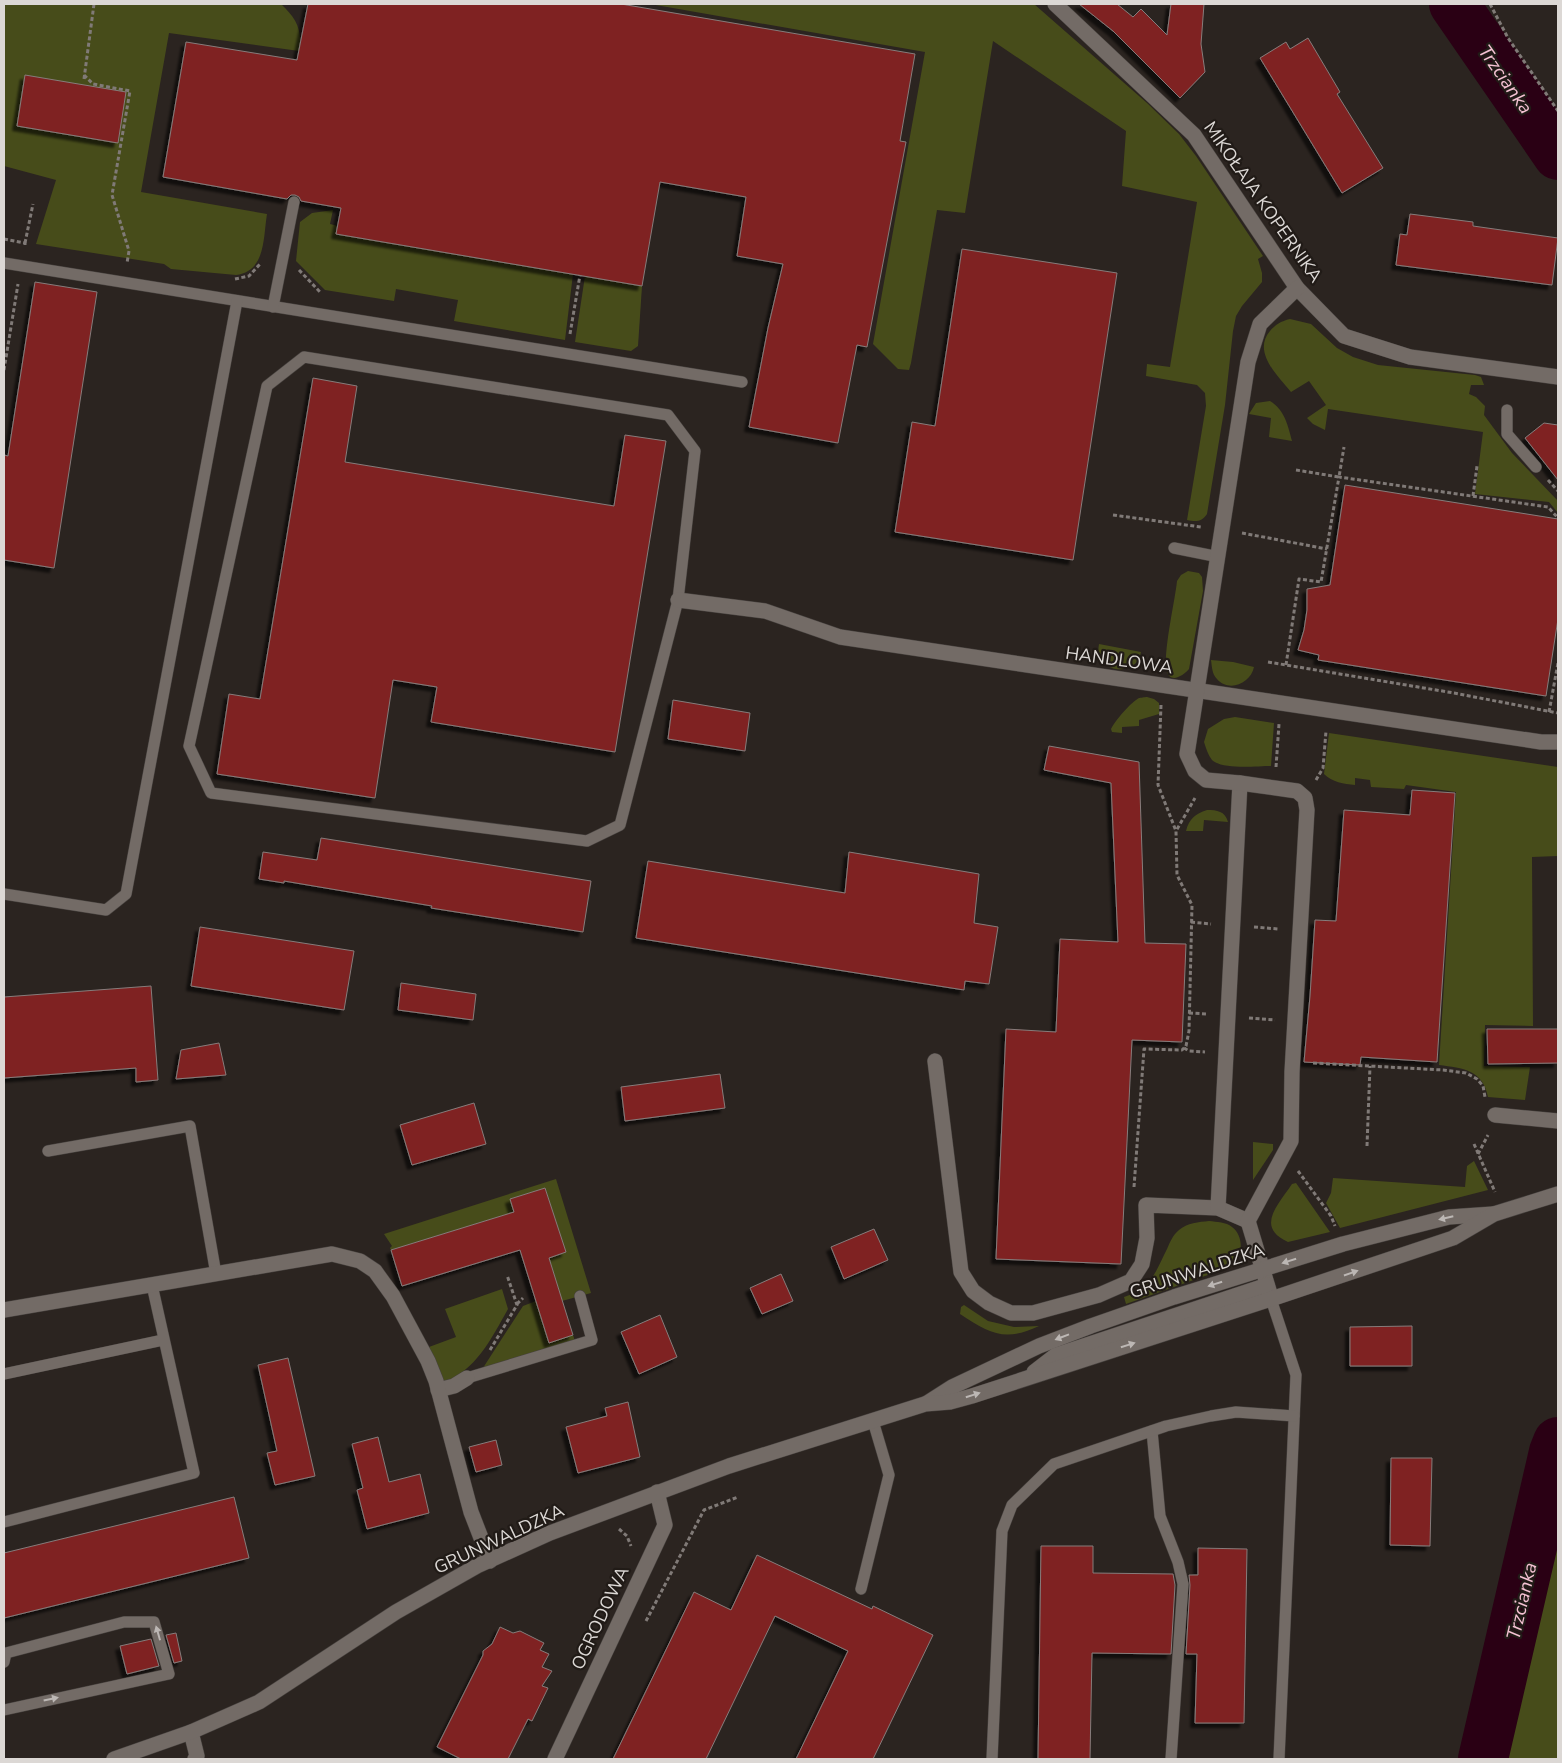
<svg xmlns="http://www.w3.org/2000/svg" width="1562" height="1763" font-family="'Nunito Sans',sans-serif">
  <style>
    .green { fill: #474c1a }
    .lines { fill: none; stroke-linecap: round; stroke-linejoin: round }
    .river { stroke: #2a0014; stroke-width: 50 }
    .building { fill: #7f2322; stroke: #867c7b; filter: url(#shadow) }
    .service-casing { stroke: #47423f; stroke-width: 12 }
    .pedestrian-casing { stroke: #47423f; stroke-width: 16 }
    .minor-casing { stroke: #47423f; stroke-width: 16 }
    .secondary-casing { stroke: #47423f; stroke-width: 16 }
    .path { stroke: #807a77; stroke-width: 3; stroke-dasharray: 4 2.5; stroke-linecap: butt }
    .service { stroke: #736b66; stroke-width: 11 }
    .pedestrian { stroke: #736b66; stroke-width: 15 }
    .minor { stroke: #736b66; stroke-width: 15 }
    .secondary { stroke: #736b66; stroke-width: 15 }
    .oneway { fill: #bcb7b4 }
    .labels { text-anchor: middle; stroke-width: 4.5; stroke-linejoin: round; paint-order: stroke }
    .street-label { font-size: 18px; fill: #dcd8d5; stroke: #211b17 }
    .water-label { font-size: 19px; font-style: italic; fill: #f5c2d3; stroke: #211b17 }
  </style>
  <defs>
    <filter id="shadow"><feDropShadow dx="-4.5" dy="4.5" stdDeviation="1" flood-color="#0009"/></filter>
  </defs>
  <rect width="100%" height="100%" fill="#2b2420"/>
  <g class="green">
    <path d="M4 4H281C296 18 303 30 299 51L169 33 141 192 267 214C263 238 266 271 236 275L171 269 164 264 36 244 56 180 4 166Z"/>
    <path d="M650 4H1034L1147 103 1179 134 1196 156 1263 256 1258 259 1262 273V282L1242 306 1236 316 1233 331 1225 405 1207 514C1202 522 1196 522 1187 520L1206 406 1205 393 1197 385 1146 376 1147 364 1170 367 1197 202 1122 186 1126 131 993 41 965 213 937 210 911 363 909 370 898 369 873 344 925 52Z"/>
    <path d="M333 210 330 224 338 226 573 274 565 340 454 321 458 300 396 289 394 301 325 290 296 261 300 222 312 213Z"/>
    <path d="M585 276 642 286 638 346 631 351 575 342Z"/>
    <path d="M1290 319 1311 324 1337 348 1353 357 1378 365 1475 375 1481 377 1484 385H1471L1469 394 1476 397 1485 406 1484 415 1512 453 1558 501V513L1549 502 1475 494 1483 432 1328 409 1325 430 1313 424 1307 418 1326 405 1309 381 1291 392C1278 376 1252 352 1270 331 1275 325 1281 321 1290 319Z"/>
    <path d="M1270 401C1285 410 1288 426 1292 441L1269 437 1271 418 1249 414 1256 403Z"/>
    <path d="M1188 571 1199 573 1202 577 1203 591 1189 669C1184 675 1171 684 1167 672 1162 656 1175 601 1177 581L1181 575Z"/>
    <path d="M1099 644 1141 652C1137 679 1093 673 1099 644Z"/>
    <path d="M1211 660 1233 662 1254 667C1251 683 1229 693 1217 679 1212 674 1212 667 1211 660Z"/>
    <path d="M1147 697 1154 699 1159 703V714L1139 720V726L1122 727V733L1112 732 1111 729C1115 721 1131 702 1139 698 1140 698 1145 697 1147 697Z"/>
    <path d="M1235 717 1274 723 1271 766C1256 766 1223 770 1212 760 1208 755 1206 748 1204 742L1208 729 1224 719Z"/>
    <path d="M1329 733 1558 767V856L1532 857 1533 1026 1485 1025 1484 1066 1530 1067 1525 1100 1488 1097C1483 1070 1463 1068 1439 1065L1456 792 1406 785 1404 789 1371 787 1370 780 1355 778V785C1344 784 1332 782 1324 774Z"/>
    <path d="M1207 810C1217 810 1225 811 1228 822L1204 820 1203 831H1186C1189 819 1195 814 1207 810Z"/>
    <path d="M1253 1142 1273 1144V1150L1253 1180Z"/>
    <path d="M1474 1161 1488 1190 1340 1228 1326 1203 1331 1193 1333 1178 1465 1187 1467 1166Z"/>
    <path d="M556 1179 591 1293 562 1301 549 1258 566 1252 545 1188 510 1199 514 1212 391 1250 390 1248 392 1246 384 1234Z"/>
    <path d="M1296 1183 1330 1232 1288 1242C1255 1227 1278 1205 1292 1184Z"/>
    <path d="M1209 1221C1217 1222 1226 1222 1232 1227 1244 1236 1243 1256 1233 1266L1126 1304 1124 1297C1151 1289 1155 1273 1167 1249 1170 1242 1173 1235 1179 1230 1187 1223 1199 1222 1209 1221Z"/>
    <path d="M502 1289 508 1309C491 1339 476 1371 442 1383L429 1347 456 1337 445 1309Z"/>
    <path d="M536 1301 549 1343 573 1335 575 1341 481 1371 523 1306Z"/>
    <path d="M964 1305 988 1321 1014 1327 1039 1326C1005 1342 990 1334 960 1314L961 1307Z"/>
    <path d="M1558 1449V1759H1486Z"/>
  </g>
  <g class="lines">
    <g class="river">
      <path d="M1454 4 1558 155"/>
      <path d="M1483 1759 1554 1452 1558 1442"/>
    </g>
  </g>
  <g class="building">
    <path d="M308 4H621L915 54 900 141 906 142 867 347 857 345 838 443 749 427 768 328 783 264 737 256 746 197 660 182 642 286 336 234 341 208 301 201 299 197 295 195H291L287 199 163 177 186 42 297 60Z"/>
    <path d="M1079 4H1117L1133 17 1141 9 1167 35 1171 4H1204L1201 44 1205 72 1180 98 1113 31Z"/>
    <path d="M1308 38 1340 92 1337 94 1383 168 1342 193 1260 58 1286 42 1290 49Z"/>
    <path d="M25 75 126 92 118 143 17 126Z"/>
    <path d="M1410 214 1473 222V226L1558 238 1552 285 1396 265 1400 234 1407 235Z"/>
    <path d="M962 249 1117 273 1073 560 895 532 912 422 935 426Z"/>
    <path d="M35 282 97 292 54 568 4 560V455L8 456Z"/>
    <path d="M313 378 357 386 345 462 614 506 625 435 666 441 615 752 431 722 437 687 393 680 375 798 217 774 229 694 260 699Z"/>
    <path d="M1544 423 1558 425V480L1525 438Z"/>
    <path d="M1345 485 1558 519V619L1546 696 1318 660 1319 655 1298 650 1304 630 1307 610V589L1330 585Z"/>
    <path d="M673 700 750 713 745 751 668 739Z"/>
    <path d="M1049 746 1139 762 1145 943 1186 944 1182 1042 1132 1040 1121 1264 996 1259 1006 1029 1056 1032 1060 939 1118 942 1111 783 1044 770Z"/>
    <path d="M1412 790 1455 793 1437 1062 1361 1057 1360 1065 1304 1062 1310 996 1315 920 1336 921 1344 810 1410 815Z"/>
    <path d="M321 838 591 881 583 932 431 908 432 906 284 881V883L259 879 263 852 317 860Z"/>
    <path d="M849 852 979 874 974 923 998 927 989 984 965 981 964 990 636 938 648 861 845 893Z"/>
    <path d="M200 927 354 951 344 1010 191 986Z"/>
    <path d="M401 983 476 994 473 1020 398 1010Z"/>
    <path d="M151 986 158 1080 136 1082V1068L4 1078V997Z"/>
    <path d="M1487 1029H1558V1063L1488 1064Z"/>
    <path d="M219 1043 226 1075 176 1079 181 1050Z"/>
    <path d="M720 1074 725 1108 625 1121 621 1087Z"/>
    <path d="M474 1103 486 1144 412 1165 400 1125Z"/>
    <path d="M545 1188 566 1252 549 1258 573 1335 549 1343 520 1250 402 1286 391 1250 514 1212 510 1199Z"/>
    <path d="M874 1229 888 1260 844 1279 831 1247Z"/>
    <path d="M781 1274 793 1301 762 1314 750 1288Z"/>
    <path d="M660 1315 677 1357 639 1374 621 1332Z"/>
    <path d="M1412 1326V1366H1350V1327Z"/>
    <path d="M288 1358 315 1476 275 1485 267 1453 277 1451 258 1365Z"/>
    <path d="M628 1402 640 1457 578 1473 566 1427 607 1416 605 1408Z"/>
    <path d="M378 1437 389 1482 420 1474 429 1513 367 1529 357 1490 363 1488 352 1444Z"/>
    <path d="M496 1440 502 1465 476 1472 469 1447Z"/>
    <path d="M1391 1458H1432L1430 1546 1390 1545Z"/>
    <path d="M234 1497 249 1558 4 1618V1553Z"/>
    <path d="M1041 1546H1093V1573L1173 1574 1175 1585 1171 1654 1092 1653 1090 1759H1038Z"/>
    <path d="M1198 1548 1247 1549 1244 1723H1195L1197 1654H1186L1190 1585 1189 1575H1198Z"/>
    <path d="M757 1555 872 1609 873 1606 933 1635 873 1759H796L848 1651 775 1616 706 1759H613L694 1592 731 1610Z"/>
    <path d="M500 1627 513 1633 520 1631 544 1643 540 1650 549 1654 542 1667 552 1671 542 1686 548 1688 532 1721 528 1719 508 1759H461L437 1747 483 1655V1651L492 1644Z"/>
    <path d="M176 1633 182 1661 174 1663 166 1635Z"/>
    <path d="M151 1639 159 1666 127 1674 120 1646Z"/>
  </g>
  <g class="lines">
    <defs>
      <g id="service">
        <path d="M4 263 742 382"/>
        <path d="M273 307 294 202"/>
        <path d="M304 357 668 415 695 451 678 600 620 825 587 841 211 793 189 746 267 386Z"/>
        <path d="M1507 410V434L1536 467"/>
        <path d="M1174 548 1219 557"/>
        <path d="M4 894 106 910 126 894 237 301"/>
        <path d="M48 1151 190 1126 216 1274"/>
        <path d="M1271 1299 1296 1375 1279 1759"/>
        <path d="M4 1374 163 1340"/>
        <path d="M467 1378 592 1340 580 1296"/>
        <path d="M1152 1431 1160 1516 1178 1562 1183 1584 1171 1759"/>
        <path d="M4 1522 194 1473 152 1285"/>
        <path d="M861 1589 889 1475 873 1421"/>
        <path d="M4 1662 6 1653 124 1622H154L169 1674 4 1710"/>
        <path d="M992 1759 1002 1531 1012 1505 1054 1464 1166 1426 1211 1416 1236 1412 1294 1416"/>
      </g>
      <path id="pedestrian" d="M438 1390 454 1386 467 1378"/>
      <g id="minor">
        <path d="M1055 4 1194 135 1297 288 1344 336 1410 357 1558 377"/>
        <path d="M678 600 765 611 840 637 1541 742H1558"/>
        <path d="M935 1061 961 1272 973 1291 989 1303 1011 1313H1033L1099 1295 1131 1281 1142 1264 1147 1238 1146 1205 1218 1208 1248 1221"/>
        <path d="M1495 1115 1558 1121"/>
        <path d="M1218 1208 1240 783"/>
        <path d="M1271 1297 1248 1221 1291 1141 1292 1072 1307 810 1305 798 1297 791 1240 783 1206 780 1195 771 1187 754 1248 362 1260 324 1297 288"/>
        <path d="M4 1310 332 1254 360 1261 375 1271 393 1296 428 1361 436 1381 471 1512 490 1561"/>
        <path d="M191 1732 197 1756 195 1759"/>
        <path d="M555 1759 665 1525 657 1492"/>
      </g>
      <g id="secondary">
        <path d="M1034 1372 1056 1355 1267 1285"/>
        <path d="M927 1403 952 1387 1039 1346 1091 1326 1174 1297 1343 1244 1449 1217 1493 1214"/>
        <path d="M114 1759 191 1732 259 1702 396 1612 477 1566 550 1533 729 1466 925 1404 950 1402 972 1396 1271 1299 1453 1238 1494 1214 1558 1194"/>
      </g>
    </defs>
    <use href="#service" class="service-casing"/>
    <use href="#pedestrian" class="pedestrian-casing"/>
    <use href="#minor" class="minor-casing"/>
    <use href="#secondary" class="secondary-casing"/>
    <g class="path">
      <path d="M1490 4 1508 38 1558 111"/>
      <path d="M84 75 93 84 130 91 112 195 129 251 127 263"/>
      <path d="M84 79 94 4"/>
      <path d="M4 239 25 243V246"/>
      <path d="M25 243 33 204"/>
      <path d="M299 270 321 293"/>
      <path d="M235 279 249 276 260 264"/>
      <path d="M570 334 580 275"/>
      <path d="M4 370 18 284"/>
      <path d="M1296 470 1339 477 1344 447"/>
      <path d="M1548 480 1558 491"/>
      <path d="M1473 496 1477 466"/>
      <path d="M1113 515 1201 527"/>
      <path d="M1242 533 1327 549"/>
      <path d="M1268 662 1454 693 1558 713"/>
      <path d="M1286 665 1299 579 1321 582 1339 477 1548 507 1558 518"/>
      <path d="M1161 705 1158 785 1176 831"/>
      <path d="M1549 712 1558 663"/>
      <path d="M1276 767 1279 724"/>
      <path d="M1316 780 1323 768 1326 731"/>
      <path d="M1191 922 1211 924"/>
      <path d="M1254 927 1278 929"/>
      <path d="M1189 1013 1207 1014"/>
      <path d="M1249 1018 1275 1020"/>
      <path d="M1184 1048 1189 1051 1205 1052"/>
      <path d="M1313 1063 1443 1070 1466 1073 1477 1079 1483 1086 1485 1097"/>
      <path d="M1474 1144 1495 1192"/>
      <path d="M1367 1146 1370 1066"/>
      <path d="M1478 1154 1488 1135"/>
      <path d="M1298 1171 1331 1216 1335 1226"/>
      <path d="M1134 1187 1144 1049 1182 1050 1186 1046 1189 1031 1192 905 1177 875 1176 831 1195 798"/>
      <path d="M517 1304 523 1298"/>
      <path d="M490 1350 517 1305 507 1275"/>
      <path d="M619 1529 627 1536 631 1546"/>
      <path d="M646 1621 704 1510 738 1497"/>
    </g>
    <use href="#service" class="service"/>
    <use href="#pedestrian" class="pedestrian"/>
    <use href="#minor" class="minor"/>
    <use href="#secondary" class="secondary"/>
  </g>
  <defs><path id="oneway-solid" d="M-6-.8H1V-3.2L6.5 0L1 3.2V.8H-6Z" transform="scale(1.25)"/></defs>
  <g class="oneway">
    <use href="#oneway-solid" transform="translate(1446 1218) rotate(167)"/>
    <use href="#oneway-solid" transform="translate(1289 1261) rotate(162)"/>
    <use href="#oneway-solid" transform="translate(1351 1273) rotate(-19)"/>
    <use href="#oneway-solid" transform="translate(1215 1284) rotate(162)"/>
    <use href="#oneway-solid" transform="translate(1062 1337) rotate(159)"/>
    <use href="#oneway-solid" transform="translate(1128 1345) rotate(-18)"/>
    <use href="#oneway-solid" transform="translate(973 1395) rotate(-17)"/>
    <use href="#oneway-solid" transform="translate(158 1633) rotate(-106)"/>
    <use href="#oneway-solid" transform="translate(51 1699) rotate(-12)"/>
  </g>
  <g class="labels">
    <g class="street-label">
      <text transform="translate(1263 202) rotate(55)" y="6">MIKOŁAJA KOPERNIKA</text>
      <text transform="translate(1119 660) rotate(8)" y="6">HANDLOWA</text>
      <text transform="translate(1197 1271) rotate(-18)" y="6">GRUNWALDZKA</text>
      <text transform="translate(499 1539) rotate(-25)" y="6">GRUNWALDZKA</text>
      <text transform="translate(600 1618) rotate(-65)" y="6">OGRODOWA</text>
    </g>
    <g class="water-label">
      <text transform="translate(1506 79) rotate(55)" y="7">Trzcianka</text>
      <text transform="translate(1521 1601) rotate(-77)" y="7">Trzcianka</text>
    </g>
  </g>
  <rect width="1562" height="1763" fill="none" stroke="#dcd8d5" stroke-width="10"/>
</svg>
